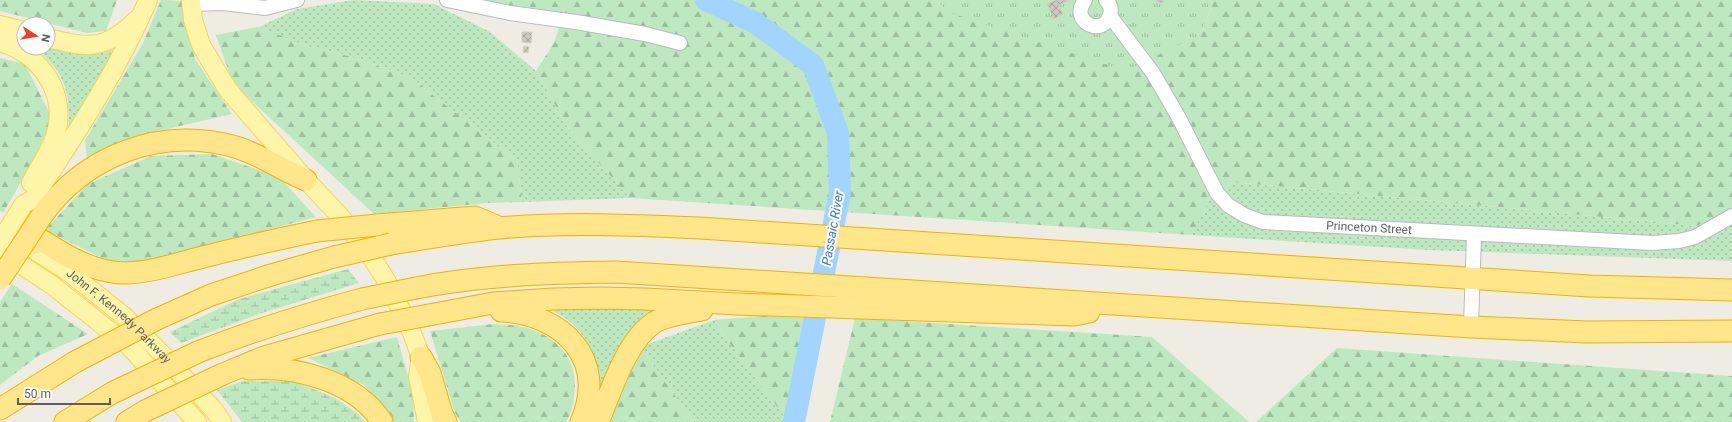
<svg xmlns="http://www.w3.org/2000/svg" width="1732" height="422" font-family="Roboto,sans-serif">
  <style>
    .grass { fill: url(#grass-dots) }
    .forest { fill: url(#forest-firs) }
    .wetland { fill: url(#wetland-marsh) }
    .park { fill: url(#park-tufts) }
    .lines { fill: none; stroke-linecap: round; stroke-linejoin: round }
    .river { stroke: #a3d3ff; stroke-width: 22 }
    .building { fill: url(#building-cross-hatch); stroke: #d4cfc1 }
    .minor-casing { stroke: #b8bbc0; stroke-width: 16 }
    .major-casing { stroke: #f9d251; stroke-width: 20 }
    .highway-casing { stroke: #f2b100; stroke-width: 23 }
    .minor { stroke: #fff; stroke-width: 14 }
    .major { stroke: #fff5a8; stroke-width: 18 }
    .highway { stroke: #ffe68a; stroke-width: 21 }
    .major-bridge-casing { stroke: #f9d251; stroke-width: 20; stroke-linecap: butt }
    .highway-bridge-casing { stroke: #f2b100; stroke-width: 23; stroke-linecap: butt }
    .major-bridge { stroke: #fff5a8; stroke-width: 18 }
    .highway-bridge { stroke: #ffe68a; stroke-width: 21 }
    .labels { text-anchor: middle; stroke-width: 4; stroke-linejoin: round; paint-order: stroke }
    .street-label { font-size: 12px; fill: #5b5f65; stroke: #fff }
    .water-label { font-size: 13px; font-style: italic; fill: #3c77c1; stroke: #fff }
  </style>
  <defs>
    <pattern id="grass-dots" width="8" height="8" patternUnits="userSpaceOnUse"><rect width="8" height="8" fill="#bee8c0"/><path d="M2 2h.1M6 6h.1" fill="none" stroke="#9dbfa0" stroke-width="1.8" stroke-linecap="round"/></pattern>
    <pattern id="forest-firs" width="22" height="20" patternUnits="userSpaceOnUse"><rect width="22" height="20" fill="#bee8c0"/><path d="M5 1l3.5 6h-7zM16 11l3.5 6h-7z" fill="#9dbfa0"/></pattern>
    <pattern id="wetland-marsh" width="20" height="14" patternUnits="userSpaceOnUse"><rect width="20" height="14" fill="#bee8c0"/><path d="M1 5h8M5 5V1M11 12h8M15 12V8" fill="none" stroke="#9dbfa0"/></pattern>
    <pattern id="park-tufts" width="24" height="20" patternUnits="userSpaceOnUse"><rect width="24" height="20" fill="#bee8c0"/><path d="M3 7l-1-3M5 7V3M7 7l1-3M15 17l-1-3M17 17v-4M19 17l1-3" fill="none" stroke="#9dbfa0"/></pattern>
    <pattern id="building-cross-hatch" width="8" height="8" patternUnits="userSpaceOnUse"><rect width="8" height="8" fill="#cac6c0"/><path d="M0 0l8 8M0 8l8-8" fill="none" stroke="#a7a4a0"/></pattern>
  </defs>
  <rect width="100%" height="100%" fill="#efede3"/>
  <g class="grass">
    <path d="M354 0 434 4 490 32 536 71 568 128 630 198 522 202 517 161 410 77 352 57 312 47 257 28 297 9Z"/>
    <path d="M48 45 79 54 97 53 113 50 114 53 68 135C71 95 67 75 36 48H48Z"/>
    <path d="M1233 182 1697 226 1732 208V261L1428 250 1191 235 1211 197Z"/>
    <path d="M569 308 662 309 598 398C598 391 600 383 599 376 596 350 579 322 554 312V309Z"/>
    <path d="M714 320 730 344 789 422H694L640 347Z"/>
  </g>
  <g class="forest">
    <path d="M0 0H117L106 31 87 33 0 11Z"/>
    <path d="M161 0 182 1 195 59 232 114 145 134 87 159 85 140 142 45Z"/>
    <path d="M478 0H935L948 12 1201 34 1214 0H1732V208L1697 226 1233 182 1211 197 1191 235 630 198 568 128 536 71 554 43 563 15Z"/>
    <path d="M257 27 312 47 352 57 410 77 517 161 522 202 487 203 374 214 233 84 216 35Z"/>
    <path d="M0 58 25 64 52 118C39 153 22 181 3 213L0 211Z"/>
    <path d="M212 154 279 177 316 217 151 261 116 265 45 230 88 184 151 156Z"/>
    <path d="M12 284 88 334 38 356 0 385V302Z"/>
    <path d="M774 315 805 318 788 421 730 344 714 320Z"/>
    <path d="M855 318 1152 337 1249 422H830Z"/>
    <path d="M494 324C502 325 511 324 518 326 550 332 574 351 575 384 575 397 573 410 566 422H461L455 413 430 331Z"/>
    <path d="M397 337 413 394 414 422H394L364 385 308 358Z"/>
    <path d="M640 347 694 422H608Z"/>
    <path d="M1337 348 1732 376V422H1256Z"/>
  </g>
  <g class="wetland">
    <path d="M348 269 359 283 262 313 181 343 170 332 239 299Z"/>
    <path d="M243 381H294L335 398 357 413 365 422H242L217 390Z"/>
  </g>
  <path class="park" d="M935 0H1214L1201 34 1125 71 948 12Z"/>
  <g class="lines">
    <path class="river" d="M706 0 756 23 813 65 838 133 840 193 794 422"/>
  </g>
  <g class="building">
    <path d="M1055 0H1070L1059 5 1063 14 1054 19 1047 4Z"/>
    <path d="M1156 0H1165L1161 4Z"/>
    <path d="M522 32H532L531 43 522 42Z"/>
    <path d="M524 46 529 47 528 53 523 52Z"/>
  </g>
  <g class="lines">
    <defs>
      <g id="minor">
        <path d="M447 0 510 13 576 22 645 34 680 43"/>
        <path d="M1085 0C1068 22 1104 38 1110 15 1112 9 1110 4 1106 0"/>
        <path d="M192 4 223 3 265 8 297 0"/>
        <path id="s1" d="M1110 16 1153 73 1179 118 1217 193 1228 205 1244 215 1263 222 1652 243 1679 241 1695 237 1732 216"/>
        <path d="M1471 327 1474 234"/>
      </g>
      <g id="major">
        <path d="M191 0 193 20 201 45 228 90 306 180 340 216 374 261 386 280 410 328 421 357 418 376 427 422"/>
        <path d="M0 25 24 31"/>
        <path d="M48 38C88 48 105 51 136 20"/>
        <path d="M0 42C43 54 71 98 53 142 47 156 38 169 31 183"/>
        <path d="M23 205 33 199C75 135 118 71 148 0"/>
        <path id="s2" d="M19 240 70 273 124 316 162 354 214 410 222 422"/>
        <path d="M0 251 52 285 130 347 197 422"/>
      </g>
      <g id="highway">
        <path d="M41 217C84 156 158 127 232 146 259 153 281 170 306 180"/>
        <path d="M377 225 475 217 496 226"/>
        <path d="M391 244C427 238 463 232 499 228 566 222 633 225 700 228L1589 286 1732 290"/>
        <path d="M27 245 43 241C68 257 93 272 124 273 149 273 175 264 199 258 238 248 278 239 317 231"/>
        <path d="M416 288C482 275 548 273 616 272L1471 327 1587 332 1732 331"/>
        <path d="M501 311C563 314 608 359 581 422"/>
        <path d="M429 315 493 303 553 299 601 298 645 299 737 304 1074 315 1089 312"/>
        <path d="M157 319 211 295 271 275 334 257"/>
        <path d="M198 352C252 331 306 314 362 299"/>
        <path d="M421 357 430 373 442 414 446 422"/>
        <path d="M249 369C295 366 355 380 382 422"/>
        <path d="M223 374 264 357 380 324"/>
        <path d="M0 409 75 362"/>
        <path d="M65 422 112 393"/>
        <path d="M127 422 145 411"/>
        <path d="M598 422C611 392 626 340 655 322 669 314 686 313 702 310"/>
      </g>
    </defs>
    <use href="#minor" class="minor-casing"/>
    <use href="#major" class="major-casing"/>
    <use href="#highway" class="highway-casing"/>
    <use href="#minor" class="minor"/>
    <use href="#major" class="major"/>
    <use href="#highway" class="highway"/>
    <defs>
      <path id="major-bridge" d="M0 242 23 205"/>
      <g id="highway-bridge">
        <path d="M317 231 377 225"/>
        <path d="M334 257 391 244"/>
        <path d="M0 279 41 217"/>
        <path d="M362 299 416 288"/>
        <path d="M380 324 429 315"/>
        <path d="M75 362 157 319"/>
        <path d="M112 393 198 352"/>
        <path d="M145 411 223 374"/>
      </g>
    </defs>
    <use href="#major-bridge" class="major-bridge-casing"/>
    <use href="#highway-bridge" class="highway-bridge-casing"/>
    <use href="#major-bridge" class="major-bridge"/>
    <use href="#highway-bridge" class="highway-bridge"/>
  </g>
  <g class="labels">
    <g class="street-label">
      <text dy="4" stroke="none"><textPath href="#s1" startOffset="369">Princeton Street</textPath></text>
      <text dy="4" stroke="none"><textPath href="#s2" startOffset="126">John F. Kennedy Parkway</textPath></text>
    </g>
    <g class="water-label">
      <text transform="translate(832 228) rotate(-80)" y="5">Passaic River</text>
    </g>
  </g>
  <g transform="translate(36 36) rotate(102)"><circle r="19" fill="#ffffff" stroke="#bdbfc1"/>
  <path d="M0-3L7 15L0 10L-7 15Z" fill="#f33e24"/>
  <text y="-6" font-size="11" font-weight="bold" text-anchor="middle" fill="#5b5f65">N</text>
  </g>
  <path d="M18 398v6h92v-6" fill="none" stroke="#5b5f65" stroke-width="2"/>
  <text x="24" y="398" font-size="12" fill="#5b5f65" stroke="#ffffff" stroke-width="3" paint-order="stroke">50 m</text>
</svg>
